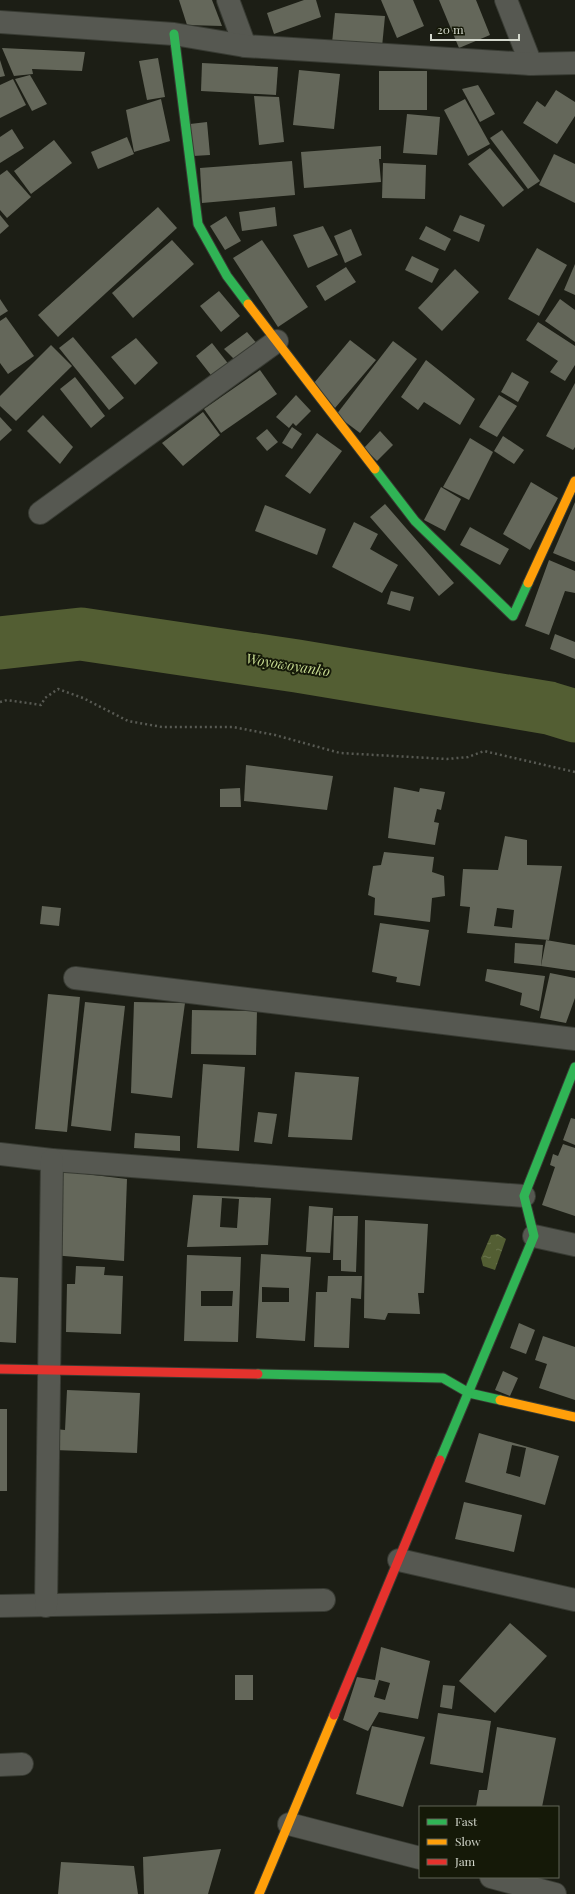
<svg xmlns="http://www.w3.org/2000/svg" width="575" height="1894" font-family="'Playfair Display',serif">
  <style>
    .water { fill: url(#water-ripples) }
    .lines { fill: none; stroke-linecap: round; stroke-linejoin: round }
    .river { stroke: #535e33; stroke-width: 53 }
    .building { fill: #64675a; fill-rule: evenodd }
    .street-casing { stroke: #383b33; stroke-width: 24 }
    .fast-casing { stroke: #383b33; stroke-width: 11 }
    .slow-casing { stroke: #383b33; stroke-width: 11 }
    .jam-casing { stroke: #383b33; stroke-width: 11 }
    .path { stroke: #585a53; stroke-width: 2.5; stroke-dasharray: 2 3; stroke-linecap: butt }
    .street { stroke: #565851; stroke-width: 22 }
    .fast { stroke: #30b455; stroke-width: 9 }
    .slow { stroke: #ff9f0a; stroke-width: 9 }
    .jam { stroke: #e5322d; stroke-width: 9 }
    .labels { text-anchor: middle; stroke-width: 4; stroke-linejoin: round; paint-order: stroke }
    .water-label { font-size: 14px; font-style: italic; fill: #c7db91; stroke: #151908 }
  </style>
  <defs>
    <pattern id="water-ripples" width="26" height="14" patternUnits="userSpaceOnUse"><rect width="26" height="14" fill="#535e33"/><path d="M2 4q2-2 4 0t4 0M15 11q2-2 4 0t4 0" fill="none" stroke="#6b744f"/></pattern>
  </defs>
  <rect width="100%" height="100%" fill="#1c1e15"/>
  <path class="water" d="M498 1234 506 1239 495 1270 483 1266 481 1258 491 1235Z"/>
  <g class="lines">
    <path class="river" d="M0 643 81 634 297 666 549 708 575 716"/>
  </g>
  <g class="building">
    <path d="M179 0H212L222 26 187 25Z"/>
    <path d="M304 0H316L321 17 274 34 267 13Z"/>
    <path d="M381 0H413L424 26 397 38Z"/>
    <path d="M439 0H476L490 35 459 48Z"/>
    <path d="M335 13 385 16 382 47 332 43Z"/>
    <path d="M2 48 85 52 82 71 32 69 33 74 14 76Z"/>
    <path d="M158 58 165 97 147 100 139 61Z"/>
    <path d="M0 60 5 76 0 77Z"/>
    <path d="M202 63 278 67 276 95 201 91Z"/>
    <path d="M299 70 340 74 334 129 293 125Z"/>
    <rect x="379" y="71" width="48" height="39"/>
    <path d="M30 75 47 104 32 111 15 79Z"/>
    <path d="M13 79 26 105 0 118V85Z"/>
    <path d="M478 85 495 114 480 122 462 89Z"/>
    <path d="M556 90 575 102V116L557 144 523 123 537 101 545 107Z"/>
    <path d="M254 96 279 97 284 142 259 145Z"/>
    <path d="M161 99 170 141 134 152 126 110Z"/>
    <path d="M465 99 490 144 468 156 444 110Z"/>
    <path d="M407 114 440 117 437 155 403 153Z"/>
    <path d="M207 122 210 155 193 156 190 124Z"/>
    <path d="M12 129 24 148 0 163V137Z"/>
    <path d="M502 130 540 181 528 189 490 138Z"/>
    <path d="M127 137 134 154 98 169 91 152Z"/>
    <path d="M54 140 72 163 31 194 14 171Z"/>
    <path d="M381 146V159H379L381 182 304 188 301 152Z"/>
    <path d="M490 148 524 190 503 207 468 164Z"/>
    <path d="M554 154 575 164V203L539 185Z"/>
    <path d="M292 161 295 195 202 203 200 168Z"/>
    <path d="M383 163 426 165 425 199 382 198Z"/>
    <path d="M7 170 31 197 7 218 0 210V175Z"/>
    <path d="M158 207 177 228 58 337 38 315Z"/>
    <path d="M275 207 277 226 242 231 239 212Z"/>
    <path d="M0 215 9 226 0 234Z"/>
    <path d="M460 215 485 225 479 242 453 231Z"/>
    <path d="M226 216 241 241 225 250 210 226Z"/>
    <path d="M323 226 338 255 308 268 293 235Z"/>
    <path d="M426 226 451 239 445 251 419 239Z"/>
    <path d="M351 229 362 255 345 263 334 236Z"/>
    <path d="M172 240 194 264 133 318 112 293Z"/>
    <path d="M262 240 308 307 278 327 233 258Z"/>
    <path d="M537 248 567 265 539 316 508 299Z"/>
    <path d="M412 256 439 269 432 283 405 270Z"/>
    <path d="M575 264V295L564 290Z"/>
    <path d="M346 267 356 282 325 301 316 286Z"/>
    <path d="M455 269 479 292 442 331 418 308Z"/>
    <path d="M219 291 240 316 221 332 200 306Z"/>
    <path d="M0 299 8 311 0 316Z"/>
    <path d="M560 299 575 310V342L545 321Z"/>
    <path d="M6 317 34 356 8 374 0 363V321Z"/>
    <path d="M538 322 575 346V365L565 381 550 372 558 361 526 340Z"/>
    <path d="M247 332 260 347 238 363 224 349Z"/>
    <path d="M73 337 124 398 109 410 59 348Z"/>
    <path d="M136 338 158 363 135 385 111 357Z"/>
    <path d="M350 340 376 360 335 408 314 383Z"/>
    <path d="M393 341 417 359 360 433 336 415Z"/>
    <path d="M212 343 230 366 214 379 196 356Z"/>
    <path d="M51 345 72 366 16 421 0 406V396Z"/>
    <path d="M426 360 475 399 460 425 424 402 418 410 401 397Z"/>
    <path d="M260 370 277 394 221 433 204 409Z"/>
    <path d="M512 372 529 382 518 402 501 392Z"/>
    <path d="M75 377 105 416 91 428 60 389Z"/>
    <path d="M575 383V447L573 450 546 436Z"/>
    <path d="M296 395 311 411 296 426 293 423 289 428 276 417Z"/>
    <path d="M499 395 517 406 497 437 479 427Z"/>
    <path d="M203 412 220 435 183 466 162 443Z"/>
    <path d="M43 415 73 447 60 464 27 431Z"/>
    <path d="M0 417 12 430 0 441Z"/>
    <path d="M292 427 302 434 292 449 282 443Z"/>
    <path d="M267 429 278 442 267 451 256 438Z"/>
    <path d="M380 431 393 445 377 461 364 448Z"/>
    <path d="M317 433 342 451 310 494 285 476Z"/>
    <path d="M503 436 524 450 514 464 494 451Z"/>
    <path d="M470 438 493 452 469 500 443 487Z"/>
    <path d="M531 482 558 498 530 550 503 534Z"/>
    <path d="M441 487 461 499 445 531 424 520Z"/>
    <path d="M575 502V562L553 553Z"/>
    <path d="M385 504 454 583 439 596 370 517Z"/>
    <path d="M265 505 326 529 317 555 255 531Z"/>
    <path d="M354 522 378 534 370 549 398 565 382 593 332 567Z"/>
    <path d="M470 527 509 549 500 565 460 545Z"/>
    <path d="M549 560 575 571V593L565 591 549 635 525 626Z"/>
    <path d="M391 591 414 597 410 611 387 604Z"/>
    <path d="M555 634 575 642V659L550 649Z"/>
    <path d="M246 765 333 776 327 810 244 801Z"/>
    <path d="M394 787 419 792 420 788 445 792 441 810 437 809 434 822 439 823 435 845 388 838Z"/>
    <path d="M240 788 241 807H220V789Z"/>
    <path d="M505 836 527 840V865L562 866 549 940 467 933 470 907 460 906 463 869 498 870ZM497 908 514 910 512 928 494 926Z"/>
    <path d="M384 852 434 857 432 872 444 876 445 896 432 898 430 922 374 915 375 898 368 895 373 866 381 865Z"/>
    <path d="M42 906 61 908 59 926 40 924Z"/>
    <path d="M380 923 429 930 420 986 396 982 397 977 372 972Z"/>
    <path d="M546 940 575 945V971L541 966Z"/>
    <path d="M515 943 543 945 541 966 514 963Z"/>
    <path d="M487 969 545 976 539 1011 520 1005 522 993 485 981Z"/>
    <path d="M550 973 575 978V998L566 1023 540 1018Z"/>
    <path d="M48 994 80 997 67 1132 35 1129Z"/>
    <path d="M85 1002 125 1006 111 1131 71 1126Z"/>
    <path d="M134 1002 185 1003 172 1098 131 1093Z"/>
    <path d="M192 1010 257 1011 256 1055 191 1054Z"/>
    <path d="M203 1064 245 1067 239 1151 197 1148Z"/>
    <path d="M295 1072 359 1077 352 1140 288 1137Z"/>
    <path d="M258 1112 277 1114 272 1144 254 1142Z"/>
    <path d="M571 1118 575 1119V1145L563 1140Z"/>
    <path d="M135 1133 180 1136V1151L134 1148Z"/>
    <path d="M563 1144 575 1148V1216L542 1205 555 1167 550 1165 553 1154 558 1156Z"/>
    <path d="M60 1171 127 1179 124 1261 52 1255Z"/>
    <path d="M193 1195 271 1198 268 1245 187 1247ZM222 1198 239 1199 237 1228 220 1227Z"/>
    <path d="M309 1206 333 1208 330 1253 306 1252Z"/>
    <path d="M334 1216H358L356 1272 341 1271V1260H333Z"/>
    <path d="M365 1220 428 1224 424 1293H418L420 1314 388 1313 385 1320 364 1318Z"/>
    <path d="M261 1254 311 1257 305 1341 256 1338ZM262 1287 289 1288V1302H262Z"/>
    <path d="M187 1255 241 1257 238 1342 184 1341ZM201 1291H233L232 1306H201Z"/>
    <path d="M76 1266 105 1267 104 1275 123 1276 121 1334 66 1332 67 1284H75Z"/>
    <path d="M328 1276H362L361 1299 351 1298 349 1348 314 1347 316 1292H327Z"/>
    <path d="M0 1277 18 1278 16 1343 0 1342Z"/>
    <path d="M519 1323 535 1330 526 1354 510 1348Z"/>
    <path d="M543 1336 575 1347V1400L539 1388 547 1364 535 1360Z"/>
    <path d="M503 1371 518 1378 510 1396 495 1390Z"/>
    <path d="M67 1390 140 1393 137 1453 54 1450 55 1429 65 1430Z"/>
    <rect x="0" y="1409" width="7" height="82"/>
    <path d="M479 1433 559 1456 545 1505 465 1482ZM512 1445 526 1448 520 1477 506 1473Z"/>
    <path d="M464 1502 522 1515 514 1552 455 1539Z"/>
    <path d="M510 1623 547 1656 495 1713 459 1681Z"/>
    <path d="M381 1647 430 1661 418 1719 379 1712 368 1731 343 1720 357 1677 375 1680ZM379 1680 390 1683 385 1700 374 1697Z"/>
    <rect x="235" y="1675" width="18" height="25"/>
    <path d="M443 1685 455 1686 452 1709 440 1707Z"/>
    <path d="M438 1713 491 1721 483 1773 430 1764Z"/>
    <path d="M372 1726 425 1737 403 1807 356 1794Z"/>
    <path d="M497 1727 556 1738 542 1807H476L479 1790H487Z"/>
    <path d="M221 1849 208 1894H144L143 1857Z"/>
    <path d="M61 1862 134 1866 138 1894H58Z"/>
  </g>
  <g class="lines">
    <defs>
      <g id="street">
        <path d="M228 0 245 46"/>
        <path d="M506 0 531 64"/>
        <path d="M0 22 174 34 245 46 531 64 575 63"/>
        <path d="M40 513 277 341"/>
        <path d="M75 978 575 1039"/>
        <path d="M0 1154 52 1160 524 1196"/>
        <path d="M534 1236 575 1245"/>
        <path d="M399 1560 575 1600"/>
        <path d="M0 1606 324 1600"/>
        <path d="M46 1606 52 1160"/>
        <path d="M0 1765 22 1764"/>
        <path d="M289 1824 420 1858"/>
        <path d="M491 1877 555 1894"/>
      </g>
      <g id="fast">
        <path d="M174 34 198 224 227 276 248 304"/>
        <path d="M375 469 415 521 513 616 528 583"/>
        <path d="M258 1374 443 1378 469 1393 500 1400"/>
        <path d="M440 1460 534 1236 524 1196 575 1067"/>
      </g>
      <g id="slow">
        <path d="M248 304 375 469"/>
        <path d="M528 583 575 481"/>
        <path d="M500 1400 575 1417"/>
        <path d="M259 1894 334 1715"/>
      </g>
      <g id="jam">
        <path d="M0 1369 258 1374"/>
        <path d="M334 1715 440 1460"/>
      </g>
    </defs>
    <use href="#street" class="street-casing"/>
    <use href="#fast" class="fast-casing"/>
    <use href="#slow" class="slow-casing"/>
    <use href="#jam" class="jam-casing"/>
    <path class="path" d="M0 702 7 700 41 705 45 698 58 689 83 698 128 721 162 727H233L275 735 340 753 447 759 468 757 484 751 575 772"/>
    <use href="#street" class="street"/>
    <use href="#fast" class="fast"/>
    <use href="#slow" class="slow"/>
    <use href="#jam" class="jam"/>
  </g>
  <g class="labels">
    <g class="water-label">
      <text transform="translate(288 665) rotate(9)" y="5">Woyowoyanko</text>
    </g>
  </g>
  <rect x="419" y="1806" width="140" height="72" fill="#151908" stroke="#616556"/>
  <rect x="427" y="1819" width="20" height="6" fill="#30b455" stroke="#616556"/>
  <text x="455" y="1826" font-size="12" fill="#d3d7cc">Fast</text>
  <rect x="427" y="1839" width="20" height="6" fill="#ff9f0a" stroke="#616556"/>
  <text x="455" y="1846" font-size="12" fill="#d3d7cc">Slow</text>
  <rect x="427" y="1859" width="20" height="6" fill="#e5322d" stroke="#616556"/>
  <text x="455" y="1866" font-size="12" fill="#d3d7cc">Jam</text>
  <path d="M431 34v6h88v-6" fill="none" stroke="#d3d7cc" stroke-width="2"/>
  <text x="437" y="34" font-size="12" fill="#d3d7cc" stroke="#151908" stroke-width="3" paint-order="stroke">20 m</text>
</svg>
